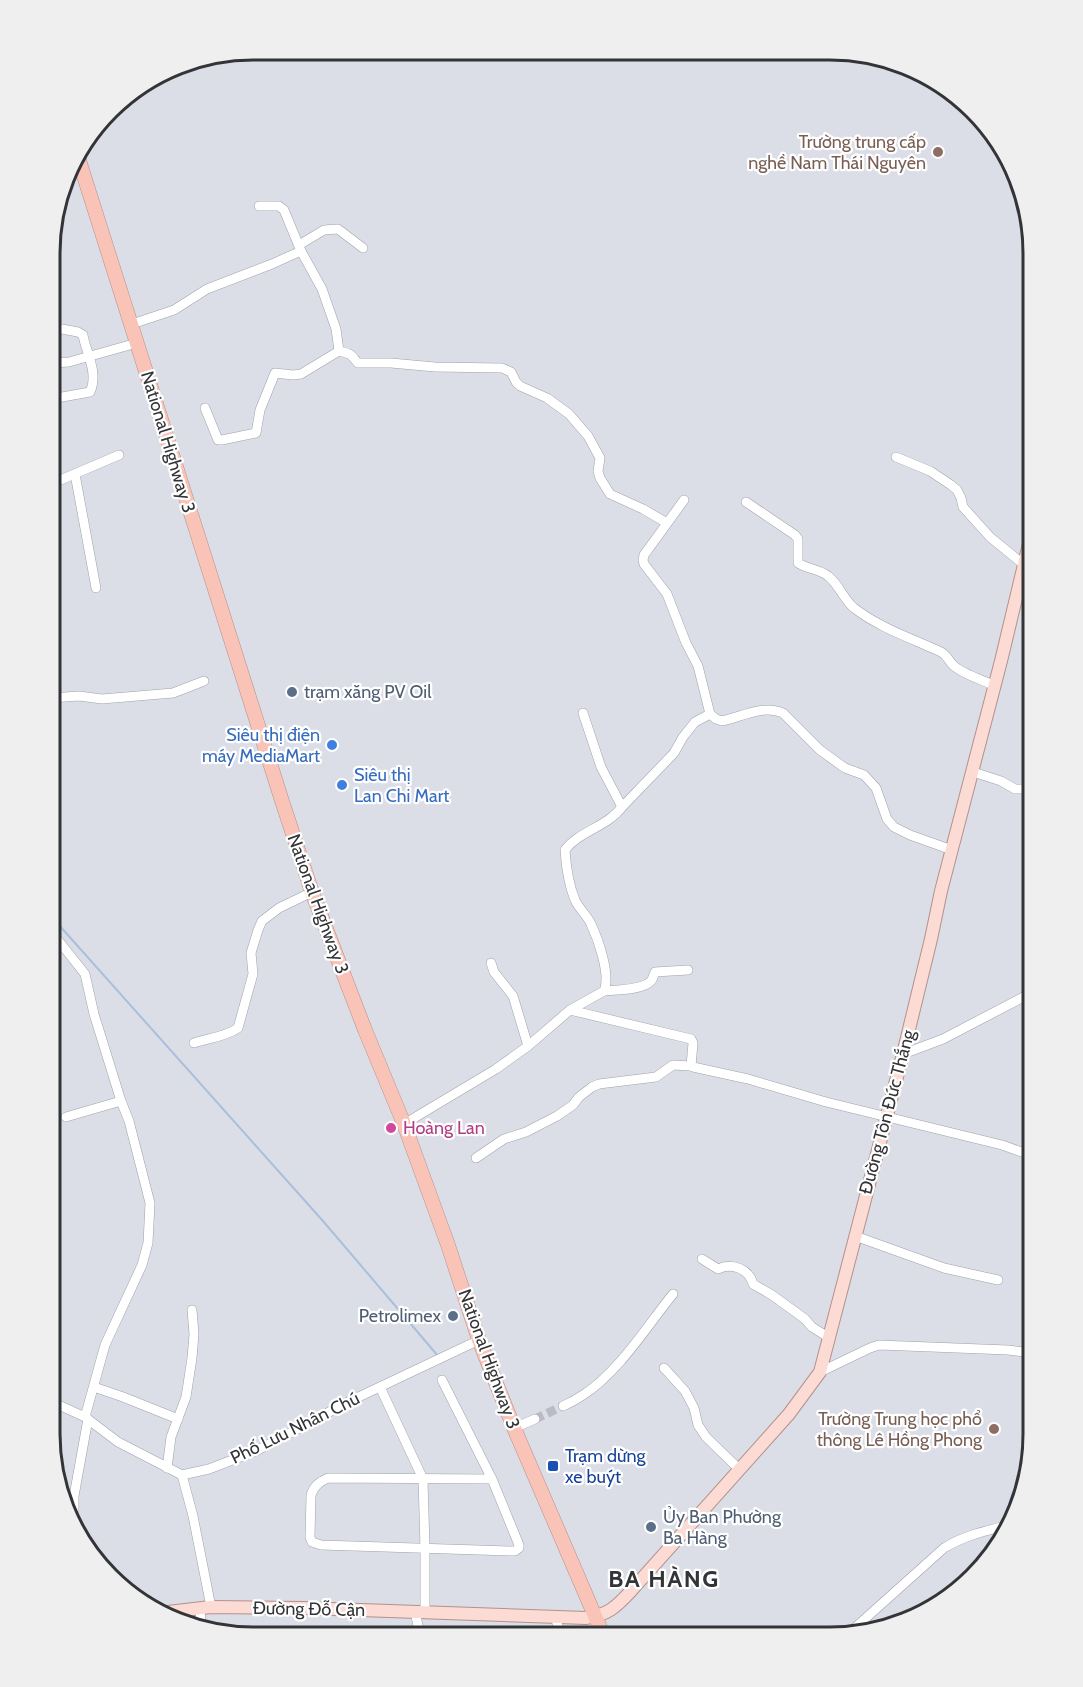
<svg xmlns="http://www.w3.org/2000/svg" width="1083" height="1687" font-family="Cabin,sans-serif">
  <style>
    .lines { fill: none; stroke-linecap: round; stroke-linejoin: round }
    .stream { stroke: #a9bfda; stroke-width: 2 }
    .minor-tunnel { stroke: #b9bcc4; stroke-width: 9; stroke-dasharray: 9 4.5; stroke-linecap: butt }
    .minor-casing { stroke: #9ea2a9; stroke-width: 10 }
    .major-casing { stroke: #b4918a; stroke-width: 14 }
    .highway-casing { stroke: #b4918a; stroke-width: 15 }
    .minor { stroke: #fff; stroke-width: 9 }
    .major { stroke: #fbdbd4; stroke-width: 12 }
    .highway { stroke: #f9c3b7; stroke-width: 14 }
    .education-dot { fill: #8d6e63; stroke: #fff; stroke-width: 2 }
    .service-dot { fill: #5c6f8a; stroke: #fff; stroke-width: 2 }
    .shop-dot { fill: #3f7fe0; stroke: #fff; stroke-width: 2 }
    .hotel-dot { fill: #d1479c; stroke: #fff; stroke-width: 2 }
    .transit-dot { fill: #1a4fb4; stroke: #fff; stroke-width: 2 }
    .labels { text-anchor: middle; stroke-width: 4.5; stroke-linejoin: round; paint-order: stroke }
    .education-label { font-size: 18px; fill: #785e54; stroke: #fff; text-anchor: end }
    .street-label { font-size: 18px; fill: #333437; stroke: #fff }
    .service-label { font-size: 18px; fill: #4e5e75; stroke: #fff; text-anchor: start }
    .shop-label { font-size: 18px; fill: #366cbe; stroke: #fff; text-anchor: end }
    .hotel-label { font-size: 18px; fill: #b23c85; stroke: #fff; text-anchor: start }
    .transit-label { font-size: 18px; fill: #164399; stroke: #fff; text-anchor: start }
    .district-label { font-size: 24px; font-weight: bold; letter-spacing: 1.5px; fill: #333437; stroke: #fff }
    .rim { fill: none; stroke: #333437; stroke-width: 3 }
  </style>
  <rect width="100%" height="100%" fill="#dbdee7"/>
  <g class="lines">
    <g class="stream">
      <path d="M50 915 323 1221 438 1356"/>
      <path d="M563 1627 566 1637"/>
    </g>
    <path class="minor-tunnel" d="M535 1419 563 1406"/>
    <defs>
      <g id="minor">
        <path d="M259 206H279L284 210 301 251 322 289 336 329 339 351"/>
        <path d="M299 245 324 230 338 229 363 248"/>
        <path d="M132 324 174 310 207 289 272 264 301 251"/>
        <path d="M51 363 69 362 137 343"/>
        <path d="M51 399 90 392C99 373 86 353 83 335L78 332 51 327"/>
        <path d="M205 408 218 440H222L256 433 260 410 275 373 293 375 301 374 339 351C352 354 350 354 358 363H391L435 367 502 368 511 372 516 382 520 386 547 398 569 414 588 436 600 458 598 471 600 478 610 494 643 509 667 523"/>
        <path d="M896 457 930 471 951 485 957 490 961 498 963 507 990 537 1023 564"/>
        <path d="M75 474 96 588"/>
        <path d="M51 484 119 455"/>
        <path d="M684 500 644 555 643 560 644 564 667 594 686 643 698 666 710 714 716 719 722 721C741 717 764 704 783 713L820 750 845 768 864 775 876 788 887 819 894 827 910 835 952 850"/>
        <path d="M746 502 795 535 798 539V563C807 569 819 569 828 576 839 584 843 599 854 608 880 628 911 638 941 652 947 655 948 660 953 665 962 674 983 680 995 686"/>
        <path d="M51 698 79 696 102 699 173 693 204 681"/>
        <path d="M583 713 601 767 622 807"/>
        <path d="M973 772 1001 781 1015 789H1024L1033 786"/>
        <path d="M50 930 85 974 94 1014 121 1101 129 1121 150 1203 148 1243 142 1265 105 1345 85 1417"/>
        <path d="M491 963 494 972 513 996 528 1046"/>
        <path d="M604 991C616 990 643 990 651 981 653 979 654 974 655 972L688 970"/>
        <path d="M570 1010 691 1039 693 1043 691 1066 693 1067 748 1079 826 1102 1002 1145 1033 1156"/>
        <path d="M194 1043C209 1038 225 1037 238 1028L253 974 251 953 258 930 262 921 279 908 312 892"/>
        <path d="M903 1054 943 1039 1033 992"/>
        <path d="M66 1117 121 1101"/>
        <path d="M404 1124 496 1069 528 1046 570 1010 604 991C611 975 598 939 591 924 587 915 579 909 575 900 569 885 566 866 565 850 579 831 607 827 622 807L674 753 683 737 695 722 710 714"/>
        <path d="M476 1158 504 1139 526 1132 557 1116 573 1105 579 1097 592 1087 599 1084 656 1077 673 1065 691 1066"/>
        <path d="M855 1236 944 1268 998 1280"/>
        <path d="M702 1259 718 1269C732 1262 749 1269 753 1284L772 1295 805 1319 812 1327 828 1337"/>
        <path d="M664 1368 685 1391 694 1408 698 1425 706 1437 740 1470"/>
        <path d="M820 1372 870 1348 879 1345 1008 1350 1033 1353"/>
        <path d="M442 1380 492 1479 519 1545V1548L515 1551H510L321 1545 312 1542 310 1537 311 1495C314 1486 319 1482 328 1478L492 1479"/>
        <path d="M94 1387 123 1397 178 1419"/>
        <path d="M380 1387 423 1479 425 1548V1611"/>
        <path d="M50 1401 85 1417 118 1442 182 1475 209 1469 256 1451 348 1402 479 1340"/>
        <path d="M563 1406C570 1403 577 1399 583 1395 618 1373 647 1326 673 1294"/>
        <path d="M514 1428 535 1419"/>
        <path d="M167 1468 171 1437 186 1397 192 1358 194 1334 192 1310"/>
        <path d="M182 1475 193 1516 211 1607"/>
        <path d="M74 1524V1496L88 1419"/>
        <path d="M200 1608 201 1625"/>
        <path d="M415 1611 420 1636"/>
        <path d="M555 1616 561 1637"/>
        <path d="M848 1634 944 1548C965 1535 986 1531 1009 1525"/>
      </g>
      <path id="major" d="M168 1612 211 1607 304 1608 586 1618C608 1615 616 1607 630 1592L789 1414 820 1372 903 1054 931 939 941 891 1001 661 1033 527"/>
      <path id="highway" d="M77 154 282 801 312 892 365 1030 404 1124 448 1245 479 1340 514 1428 604 1637"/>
    </defs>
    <use href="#minor" class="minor-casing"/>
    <use href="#major" class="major-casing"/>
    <use href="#highway" class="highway-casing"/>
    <use href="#minor" class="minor"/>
    <use href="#major" class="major"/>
    <use href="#highway" class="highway"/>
  </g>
  <g class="education-dot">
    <circle cx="938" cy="152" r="6"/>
    <circle cx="994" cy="1429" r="6"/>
  </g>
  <g class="service-dot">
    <circle cx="292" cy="692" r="6"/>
    <circle cx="453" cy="1316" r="6"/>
    <circle cx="651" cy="1527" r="6"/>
  </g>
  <g class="shop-dot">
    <circle cx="332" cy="745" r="6"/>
    <circle cx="342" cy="785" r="6"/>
  </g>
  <circle class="hotel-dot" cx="391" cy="1128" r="6"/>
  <rect class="transit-dot" x="547" y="1460" width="12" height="12" rx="3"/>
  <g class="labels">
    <g class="education-label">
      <text x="926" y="148">Trường trung cấp<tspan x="926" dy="21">nghề Nam Thái Nguyên</tspan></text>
      <text x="982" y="1425">Trường Trung học phổ<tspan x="982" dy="21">thông Lê Hồng Phong</tspan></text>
    </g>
    <g class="street-label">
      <text transform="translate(168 442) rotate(73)" y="6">National Highway 3</text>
      <text transform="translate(318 904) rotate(70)" y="6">National Highway 3</text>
      <text transform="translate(887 1112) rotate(-75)" y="6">Đường Tôn Đức Thắng</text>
      <text transform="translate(489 1359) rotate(70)" y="6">National Highway 3</text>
      <text transform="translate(295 1428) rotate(-26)" y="6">Phố Lưu Nhân Chú</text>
      <text transform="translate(309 1609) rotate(1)" y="6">Đường Đỗ Cận</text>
    </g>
    <g class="service-label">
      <text x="304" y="698">trạm xăng PV Oil</text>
      <text x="441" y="1322" text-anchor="end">Petrolimex</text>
      <text x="663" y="1523">Ủy Ban Phường<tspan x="663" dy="21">Ba Hàng</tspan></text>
    </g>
    <g class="shop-label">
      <text x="320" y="741">Siêu thị điện<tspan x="320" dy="21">máy MediaMart</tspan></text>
      <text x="354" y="781" text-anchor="start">Siêu thị<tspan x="354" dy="21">Lan Chi Mart</tspan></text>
    </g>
    <g class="hotel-label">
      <text x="403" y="1134">Hoàng Lan</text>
    </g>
    <g class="transit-label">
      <text x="565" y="1462">Trạm dừng<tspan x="565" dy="21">xe buýt</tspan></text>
    </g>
    <g class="district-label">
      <text x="664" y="1587">BA HÀNG</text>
    </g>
  </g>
  <path d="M0 0H1083V1687H0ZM253 60H830A193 193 0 0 1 1023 253V1434A193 193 0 0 1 830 1627H253A193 193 0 0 1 60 1434V253A193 193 0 0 1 253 60Z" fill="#efefef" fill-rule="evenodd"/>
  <path class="rim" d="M253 60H830A193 193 0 0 1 1023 253V1434A193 193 0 0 1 830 1627H253A193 193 0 0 1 60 1434V253A193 193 0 0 1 253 60Z"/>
</svg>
